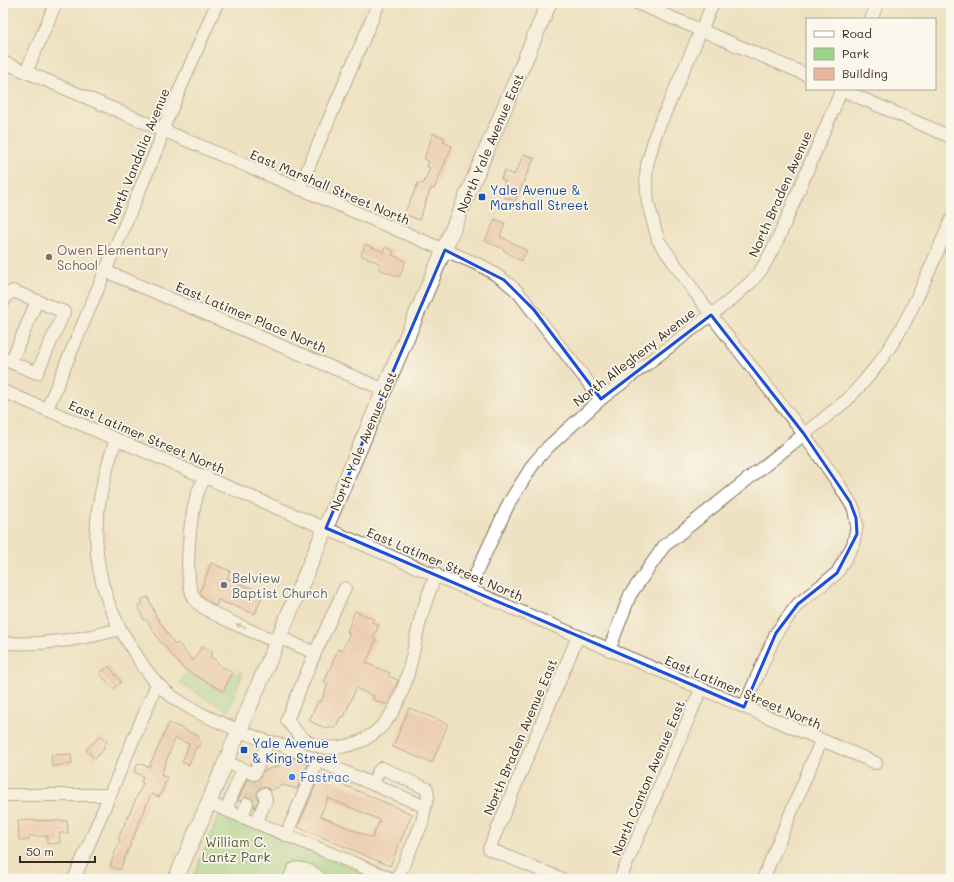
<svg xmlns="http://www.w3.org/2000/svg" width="954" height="882" font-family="Mali,sans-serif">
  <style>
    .green { fill: #97d68c; stroke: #698055 }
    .building { fill: #ebb59d; fill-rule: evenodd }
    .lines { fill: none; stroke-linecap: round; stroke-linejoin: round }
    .minor-tunnel { stroke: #cabca0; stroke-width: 12; stroke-dasharray: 12 6; stroke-linecap: butt }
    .minor-casing { stroke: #7a6a57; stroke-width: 14 }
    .major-casing { stroke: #7a6a57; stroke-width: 17 }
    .minor { stroke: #fff; stroke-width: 12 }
    .major { stroke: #fff; stroke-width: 15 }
    .oneway { fill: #a79f9a }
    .marked { fill: none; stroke: #1d4ed8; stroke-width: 3; stroke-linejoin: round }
    .transit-dot { fill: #1a4fb4; stroke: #fbf7ec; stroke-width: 1.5 }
    .education-dot { fill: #8d6e63; stroke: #fbf7ec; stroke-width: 1.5 }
    .worship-dot { fill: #6b7280; stroke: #fbf7ec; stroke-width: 1.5 }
    .shop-dot { fill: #3f7fe0; stroke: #fbf7ec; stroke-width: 1.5 }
    .labels { text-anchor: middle; stroke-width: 3.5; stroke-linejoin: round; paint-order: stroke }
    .street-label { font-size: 13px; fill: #3b2a1e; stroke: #fbf7ec }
    .transit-label { font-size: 13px; fill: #164399; stroke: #fbf7ec; text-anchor: start }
    .education-label { font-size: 13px; fill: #785e54; stroke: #fbf7ec; text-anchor: start }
    .worship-label { font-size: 13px; fill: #5b616d; stroke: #fbf7ec; text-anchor: start }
    .shop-label { font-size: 13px; fill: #366cbe; stroke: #fbf7ec; text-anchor: start }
    .park-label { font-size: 13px; fill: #52553a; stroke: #fbf7ec }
  </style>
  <rect width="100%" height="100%" fill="#fbf7ec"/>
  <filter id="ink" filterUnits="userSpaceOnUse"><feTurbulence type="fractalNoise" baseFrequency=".025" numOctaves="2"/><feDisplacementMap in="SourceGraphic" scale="8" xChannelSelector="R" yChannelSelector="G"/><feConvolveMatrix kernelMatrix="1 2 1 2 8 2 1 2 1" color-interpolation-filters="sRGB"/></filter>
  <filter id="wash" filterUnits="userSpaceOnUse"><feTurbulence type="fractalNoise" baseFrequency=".012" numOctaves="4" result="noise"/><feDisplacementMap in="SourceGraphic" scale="16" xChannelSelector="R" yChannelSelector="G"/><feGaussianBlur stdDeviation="0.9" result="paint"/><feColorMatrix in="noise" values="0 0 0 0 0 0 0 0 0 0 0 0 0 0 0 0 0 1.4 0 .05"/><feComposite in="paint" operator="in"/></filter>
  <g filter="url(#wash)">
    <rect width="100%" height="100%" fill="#eee1c1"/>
    <g class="green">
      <path d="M188 671 223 691 233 673 237 675 239 671 243 673 228 711 180 683Z"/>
      <path d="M221 811 378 879H192Z"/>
    </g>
    <g id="blocks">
      <g class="building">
        <path d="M433 133 445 138 443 142 452 146 434 189 431 188 419 220 404 214 418 183 423 184 430 168 427 167 429 161 424 159Z"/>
        <path d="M524 154 534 158 515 201 504 197 507 190 503 188 505 181 501 179 504 171 514 175Z"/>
        <path d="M495 219 505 223 500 236 527 251 521 261 503 250 504 249 485 241Z"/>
        <path d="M365 244 383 252 385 247 394 251 392 255 406 261 399 277 379 269 381 264 361 255Z"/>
        <path d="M211 563 230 571 227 578 263 593 255 614 218 600 216 606 202 596 200 592Z"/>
        <path d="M148 597 156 616 175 645 178 643 193 661 202 646 213 652 210 657 218 662 217 664 233 673 223 691 184 669 160 641 146 619 144 620 138 606 143 604 141 600Z"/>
        <path d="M355 611 374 619 372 622 379 625 373 638 376 640 366 663 390 673 388 676 398 680 387 705 372 699 374 696 356 688 344 717 341 716 335 729 329 726 328 729 309 721 318 701 321 702 328 684 324 683 338 649 342 651 350 633 347 632Z"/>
        <path d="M109 666 121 682 113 689 100 673Z"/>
        <path d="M409 708 448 724 432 763 393 747Z"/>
        <path d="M169 723 199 736 198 738 201 741 198 748 196 747 189 765 182 762 189 744 175 738 161 775 167 778 162 791 159 797 151 794 120 870 110 866 120 840 118 839 143 783 141 782 143 776 134 772 138 763 149 767Z"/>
        <path d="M100 736 107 742 103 746 105 748 95 759 86 750Z"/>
        <path d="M71 754 72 764 52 766 51 755Z"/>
        <path d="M286 755 308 764 297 789 284 785 270 790 266 787H261L257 792 258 800 255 808 253 800 250 797H246L240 801H238L247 779 254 781 258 780 263 771 279 766Z"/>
        <path d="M320 775 412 814 390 866 298 827ZM328 798 380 820 372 838 320 816Z"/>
        <path d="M18 820 67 821 68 833H59L60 843 47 844V836H29V840H19Z"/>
      </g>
    </g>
  </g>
  <g filter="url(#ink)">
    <use href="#blocks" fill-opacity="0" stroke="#7a6a57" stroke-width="1"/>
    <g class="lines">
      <path class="minor-tunnel" d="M247 804 257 780"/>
      <defs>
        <g id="minor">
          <path d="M637 3 807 75"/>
          <path d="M713 3 656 133 647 165 646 178 648 203 658 240 711 315 804 434 840 486 854 509 857 526 853 545 837 573 798 604 776 633 744 707"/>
          <path d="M871 19 878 3"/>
          <path d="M3 62 482 266 504 280 518 292 601 399"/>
          <path d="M26 72 56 3"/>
          <path d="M840 89 951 137"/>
          <path d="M299 189 379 3"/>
          <path d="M105 271 385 390"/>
          <path d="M3 303 6 296 13 291 64 312 37 373 3 359"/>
          <path d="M11 362 37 301"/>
          <path d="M3 391 876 763"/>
          <path d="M47 409 159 144 162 131 217 3"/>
          <path d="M116 439C98 493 87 542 107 598 110 609 116 619 120 629"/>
          <path d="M205 476C202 484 197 491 196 499 190 521 182 583 196 601 207 614 259 634 277 642"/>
          <path d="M469 588 510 501 534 463 548 447 601 399 728 302 751 282 762 269 778 239 842 89"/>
          <path d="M279 637 315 653 345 588"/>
          <path d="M3 643C43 645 82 640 120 629 132 647 142 668 157 683 181 710 234 728 268 742L277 743 419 804 425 807 422 823 399 875 394 879"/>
          <path d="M609 650 630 595 664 546 847 400C902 345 921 289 951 220"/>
          <path d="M315 653 287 720C301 740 314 751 340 747 403 738 408 670 420 621 424 605 430 590 436 574"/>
          <path d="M226 762 243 769 226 810"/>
          <path d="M243 769 254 774 268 742"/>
          <path d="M373 784 378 772 382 768 427 789 428 797 425 807"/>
          <path d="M3 795H110"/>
          <path d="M209 803 392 879"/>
          <path d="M242 816 247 804"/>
          <path d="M256 823 266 800 264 794"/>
          <path d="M286 835 318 760"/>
          <path d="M74 879 157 684"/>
          <path d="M289 879 294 869C302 866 316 873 320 879"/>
          <path d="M562 879 489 849 578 636"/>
          <path d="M620 879 701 689"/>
          <path d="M763 879 821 741"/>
        </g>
        <path id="major" d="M176 879 549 3"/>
      </defs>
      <use href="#minor" class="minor-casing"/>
      <use href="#major" class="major-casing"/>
      <use href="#minor" class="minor"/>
      <use href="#major" class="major"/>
    </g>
    <defs><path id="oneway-solid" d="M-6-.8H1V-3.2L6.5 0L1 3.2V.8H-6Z"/></defs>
    <use class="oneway" href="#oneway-solid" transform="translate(241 626) rotate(-157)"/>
  </g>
  <path d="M0 0H954V882H0ZM445 250 504 280 534 310 601 399 711 315 804 434 850 502 856 518 857 534 837 573 798 604 776 633 744 707 326 528Z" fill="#eee1c1" fill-opacity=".55" fill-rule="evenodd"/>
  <path class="marked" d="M445 250 504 280 534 310 601 399 711 315 804 434 850 502 856 518 857 534 837 573 798 604 776 633 744 707 326 528Z"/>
  <g class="transit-dot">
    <rect x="478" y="193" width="8" height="8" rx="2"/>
    <rect x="240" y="746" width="8" height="8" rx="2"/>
  </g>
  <circle class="education-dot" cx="49" cy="257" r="4"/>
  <circle class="worship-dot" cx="224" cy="585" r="4"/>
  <circle class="shop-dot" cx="292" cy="777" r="4"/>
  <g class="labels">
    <g class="street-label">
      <text transform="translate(490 143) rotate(-67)" y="5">North Yale Avenue East</text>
      <text transform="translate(138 156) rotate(-68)" y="5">North Vandalia Avenue</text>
      <text transform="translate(330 187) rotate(23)" y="5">East Marshall Street North</text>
      <text transform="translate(780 194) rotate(-66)" y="5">North Braden Avenue</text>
      <text transform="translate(251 317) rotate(23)" y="5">East Latimer Place North</text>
      <text transform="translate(634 357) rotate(-38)" y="5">North Allegheny Avenue</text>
      <text transform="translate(147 437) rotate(23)" y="5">East Latimer Street North</text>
      <text transform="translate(363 441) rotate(-67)" y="5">North Yale Avenue East</text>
      <text transform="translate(445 564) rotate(23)" y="5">East Latimer Street North</text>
      <text transform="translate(743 692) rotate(23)" y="5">East Latimer Street North</text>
      <text transform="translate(520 737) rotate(-67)" y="5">North Braden Avenue East</text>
      <text transform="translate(648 778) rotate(-67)" y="5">North Canton Avenue East</text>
    </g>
    <g class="transit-label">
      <text x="490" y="195">Yale Avenue &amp;<tspan x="490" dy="15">Marshall Street</tspan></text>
      <text x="252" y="748">Yale Avenue<tspan x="252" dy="15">&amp; King Street</tspan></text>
    </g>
    <g class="education-label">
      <text x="57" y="255">Owen Elementary<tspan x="57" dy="15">School</tspan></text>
    </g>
    <g class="worship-label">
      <text x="232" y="583">Belview<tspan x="232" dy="15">Baptist Church</tspan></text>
    </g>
    <g class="shop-label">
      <text x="300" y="782">Fastrac</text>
    </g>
    <g class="park-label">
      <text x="236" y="847">William C.<tspan x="236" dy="15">Lantz Park</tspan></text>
    </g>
  </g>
  <rect width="954" height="882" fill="none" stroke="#fbf7ec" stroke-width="16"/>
  <rect x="806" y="18" width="130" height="72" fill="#fbf7ec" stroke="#aea59a"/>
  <rect x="814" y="31" width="20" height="6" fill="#ffffff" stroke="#aea59a"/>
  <text x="842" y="38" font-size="12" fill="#3b2a1e">Road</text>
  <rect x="814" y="48" width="20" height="12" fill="#97d68c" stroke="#aea59a"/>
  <text x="842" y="58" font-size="12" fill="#3b2a1e">Park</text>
  <rect x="814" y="68" width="20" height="12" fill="#ebb59d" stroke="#aea59a"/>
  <text x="842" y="78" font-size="12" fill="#3b2a1e">Building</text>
  <path d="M20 856v6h75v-6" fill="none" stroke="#3b2a1e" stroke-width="2"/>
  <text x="26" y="856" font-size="12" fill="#3b2a1e" stroke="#fbf7ec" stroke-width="3" paint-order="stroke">50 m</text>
</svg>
